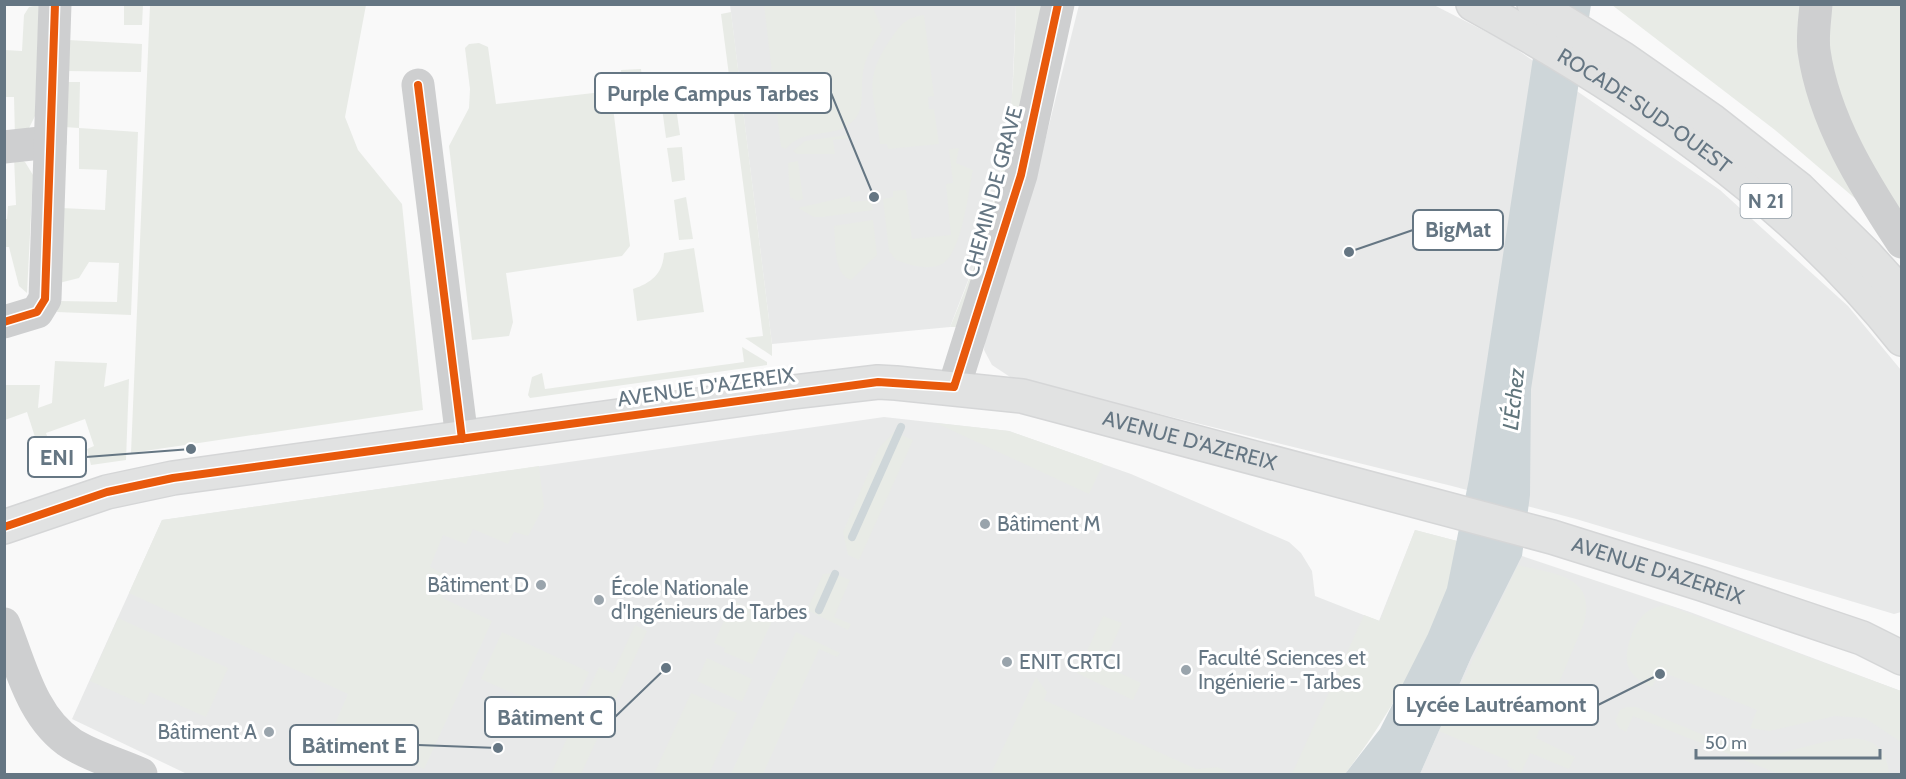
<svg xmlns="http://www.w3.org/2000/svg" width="1906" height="779" font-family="Cabin,sans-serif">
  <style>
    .built { fill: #e8e9e9 }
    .green { fill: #e8ebe6 }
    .water { fill: #ced6d9 }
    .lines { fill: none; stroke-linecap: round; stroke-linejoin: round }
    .stream { stroke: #ced6d9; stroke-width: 8 }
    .major-casing { stroke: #d5d6d7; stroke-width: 36 }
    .minor { stroke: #cecfd0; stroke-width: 33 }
    .major { stroke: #e1e2e2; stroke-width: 33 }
    .cycleway-casing { stroke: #fff; stroke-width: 11 }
    .cycleway { stroke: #e8590c; stroke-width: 8 }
    .poi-dot { fill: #99a4ac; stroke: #fff; stroke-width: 2 }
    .labels { text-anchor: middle; stroke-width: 6; stroke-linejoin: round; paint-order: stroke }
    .shield { fill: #fff; stroke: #939fa8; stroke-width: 1.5 }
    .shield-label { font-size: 20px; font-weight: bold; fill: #657683 }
    .street-label { font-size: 21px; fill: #657683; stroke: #fff }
    .poi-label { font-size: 21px; fill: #657683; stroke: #fff; text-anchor: start }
    .water-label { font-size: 22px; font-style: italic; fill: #60757c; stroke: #fff }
    .leader { fill: none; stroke: #657683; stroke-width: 2 }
    .callout-dot { fill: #657683; stroke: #fff; stroke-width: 2 }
    .callout { fill: #fff; stroke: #657683; stroke-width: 2 }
    .callout-label { font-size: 22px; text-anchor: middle; font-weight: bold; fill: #657683 }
  </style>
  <rect width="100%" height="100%" fill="#f9f9f9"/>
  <g class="built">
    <path d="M730 5H1016L1012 99 1005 152 983 242 950 327 772 344Z"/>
    <path d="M1079 5H1434L1506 42 1720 190 1848 306 1901 370V612L1894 614 1576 519 1452 486 1111 402 1019 383 992 365 984 350 988 307 1038 169Z"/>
    <path d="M884 417 1009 431 1131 474 1289 542 1301 553 1312 571 1315 596 1379 621 1415 530 1457 541 1345 774H187L72 719 162 520Z"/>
    <path d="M1522 556 1690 612 1901 691V774H1420L1471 658Z"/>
  </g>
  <g class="green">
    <path d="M39 5 35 116 28 130 15 137 14 97H5V50L22 51 24 15 29 7Z"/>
    <path d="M124 5H143L142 25H124Z"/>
    <path d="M150 5H366L345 117 358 150 402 204 423 410 131 453Z"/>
    <path d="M764 5H872L882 30C876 42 867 54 864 67 859 85 867 108 853 121 835 140 804 126 786 149L781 147Z"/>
    <path d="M1016 5H1041L1023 123 960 327H950C974 270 994 212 1005 151 1014 103 1014 53 1016 5Z"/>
    <path d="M1612 5H1901V216L1858 201 1775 130Z"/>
    <path d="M731 12 772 344V356L745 338 763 336 721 14Z"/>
    <path d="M924 15 934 96 928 97 929 109H934L939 144 888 149 887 144H880C876 94 860 83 892 37 902 23 906 18 924 15Z"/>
    <path d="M68 40 142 44 141 72 66 71Z"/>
    <path d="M479 43 488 47 496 104 611 91 630 246 622 256 506 273 513 322 509 336 472 340 449 146 469 108 470 89 465 48 469 44Z"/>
    <path d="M641 69 643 87 622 90 621 70Z"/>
    <path d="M672 81 680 135 666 138 659 85Z"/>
    <path d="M66 82H80L79 128 138 132 131 315 57 312 59 301 117 302 119 263 89 262 79 278 59 283 61 208 105 210 107 170 79 169V128L64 127Z"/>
    <path d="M847 135 848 138 833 140 835 154H797L793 151 805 141Z"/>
    <path d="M682 147 685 180 672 182 667 148Z"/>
    <path d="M959 148 956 163 973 170C968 193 962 252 942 264 928 271 909 265 896 260L889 251 883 199 893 197V191L906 190 912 239 951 235 946 184 953 183 949 149Z"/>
    <path d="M14 157 25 162 33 175 27 293 19 286 9 247H5V219H7L8 206 16 205Z"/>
    <path d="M798 161 803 199 797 201 790 197 788 163Z"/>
    <path d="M850 196 851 202 871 200 873 210 822 217H814L798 208Z"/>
    <path d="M686 197 693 239 679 240 674 200Z"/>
    <path d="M873 220 877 255 851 280C833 274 836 243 834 226Z"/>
    <path d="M694 248 704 312 637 321 633 289C651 283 663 274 664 253Z"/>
    <path d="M742 347 767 362V365L530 398 528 395 532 377 542 373 545 389 744 362Z"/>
    <path d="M55 361 107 363 104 387 129 379 126 460 91 465 87 449 94 446 85 419 46 433 54 456 42 459 27 412 5 420V385H40L38 408 52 403Z"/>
    <path d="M936 423 1009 431 1103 464 1089 494Z"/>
    <path d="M894 432 913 440 859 560 848 555 843 532 879 448Z"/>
    <path d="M539 466 544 506 528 536 514 532 508 544 473 529 466 544 443 535 430 567 451 578 442 598 492 621 424 769 334 726 348 694 129 593 162 520Z"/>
    <path d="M1415 530 1457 541C1454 557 1452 575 1447 590 1423 656 1387 719 1345 774H1292L1364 615 1380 621Z"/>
    <path d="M1518 565C1553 574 1597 575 1584 623L1536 738 1575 757 1569 769 1530 753 1521 773 1507 766 1509 761 1439 731Z"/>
    <path d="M833 573 850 580 834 617 851 624 848 630 807 610 823 574Z"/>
    <path d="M733 601 773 619 752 664 724 652 725 648 714 643Z"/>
    <path d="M1666 605 1901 691V742L1865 718 1835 716 1769 731 1750 728 1757 710 1660 671 1652 687C1625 675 1622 660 1632 634 1640 615 1647 608 1666 605Z"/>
    <path d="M1103 616 1122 623 1103 665 1141 683 1133 700 1077 673Z"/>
    <path d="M118 618 228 668 206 717 150 692 144 705 90 681Z"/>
    <path d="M635 625 647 631 581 774H551L599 667 613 673Z"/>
    <path d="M502 632 589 672 568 718 481 679Z"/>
    <path d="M796 632 840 653 837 657 819 649 763 774H731Z"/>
    <path d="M707 658 752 679 742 702 697 681Z"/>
    <path d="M1036 677 1047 692 1044 700 1196 769 1217 767 1234 774H991Z"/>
    <path d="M691 693 737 713 709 774H654Z"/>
    <path d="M1627 707H1636L1747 753 1761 756C1801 755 1883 707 1889 774H1779L1633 716 1626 732 1619 728 1615 721 1620 710Z"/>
    <path d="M328 744 341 751 334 766 353 774H314Z"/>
  </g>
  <path class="water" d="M1541 5H1591L1531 389 1530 495 1522 556 1471 658 1420 774H1345L1380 729 1428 634 1447 588 1469 479Z"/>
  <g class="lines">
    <g class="stream">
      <path d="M852 537 901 427"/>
      <path d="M819 610 835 574"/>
    </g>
    <defs>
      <g id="major">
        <path id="s1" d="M1473 4C1631 91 1789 196 1902 339"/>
        <path d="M1534 4 1622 58 1711 120 1799 189 1866 255 1902 295"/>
        <path id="s2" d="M4 527 107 492 173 478 793 392 878 382 896 383 1022 396 1552 537 1702 584 1862 638 1902 658"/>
      </g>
    </defs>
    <use href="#major" class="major-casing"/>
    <g class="minor">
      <path d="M1816 4C1815 19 1812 36 1814 51 1824 121 1864 184 1902 242"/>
      <path d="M418 85 462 439"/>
      <path d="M4 147 50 142"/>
      <path d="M4 322 37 312 45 299 55 4"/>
      <path d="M954 387 1021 175 1058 4"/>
      <path d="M4 624C21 667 32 718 72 744 93 757 119 764 141 774"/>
    </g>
    <use href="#major" class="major"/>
    <defs>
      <g id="cycleway">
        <path d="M418 85 462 439"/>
        <path d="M4 322 37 312 45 299 55 4"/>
        <path d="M4 527 107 492 173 478 878 382 954 387 1021 175 1058 4"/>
      </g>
    </defs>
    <use href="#cycleway" class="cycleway-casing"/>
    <use href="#cycleway" class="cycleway"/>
  </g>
  <g class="poi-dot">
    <circle cx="985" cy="524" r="6"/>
    <circle cx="541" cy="585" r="6"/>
    <circle cx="599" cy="600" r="6"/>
    <circle cx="1007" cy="662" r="6"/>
    <circle cx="1186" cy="670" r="6"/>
    <circle cx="269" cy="732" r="6"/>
  </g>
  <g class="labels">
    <rect class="shield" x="1740.5" y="184" width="51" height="34" rx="4.5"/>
    <g class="shield-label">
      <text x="1766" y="208">N 21</text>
    </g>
    <g class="street-label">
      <text dy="7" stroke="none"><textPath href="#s1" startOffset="202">ROCADE SUD-OUEST</textPath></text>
      <text transform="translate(993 192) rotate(-75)" y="7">CHEMIN DE GRAVE</text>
      <text transform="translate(706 387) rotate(-8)" y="7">AVENUE D'AZEREIX</text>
      <text dy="7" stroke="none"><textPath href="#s2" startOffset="1206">AVENUE D'AZEREIX</textPath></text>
      <text dy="7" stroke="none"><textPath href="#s2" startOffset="1692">AVENUE D'AZEREIX</textPath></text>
    </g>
    <g class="poi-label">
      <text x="997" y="531">Bâtiment M</text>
      <text x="529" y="592" text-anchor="end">Bâtiment D</text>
      <text x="611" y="595">École Nationale<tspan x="611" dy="24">d'Ingénieurs de Tarbes</tspan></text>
      <text x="1198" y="665">Faculté Sciences et<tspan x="1198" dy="24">Ingénierie - Tarbes</tspan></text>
      <text x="1019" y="669">ENIT CRTCI</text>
      <text x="257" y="739" text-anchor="end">Bâtiment A</text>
    </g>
    <g class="water-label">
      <text transform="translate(1513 399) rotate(-84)" y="8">L'Échez</text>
    </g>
  </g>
  <path class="leader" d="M874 197L831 93M1349 252L1413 230M191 449L86 457M1660 674L1598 705M666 668L615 717M498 748L418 745"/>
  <g class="callout-dot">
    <circle cx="874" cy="197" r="6"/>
    <circle cx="1349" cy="252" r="6"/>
    <circle cx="191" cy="449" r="6"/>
    <circle cx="1660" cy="674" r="6"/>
    <circle cx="666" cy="668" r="6"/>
    <circle cx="498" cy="748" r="6"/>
  </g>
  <g class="callout">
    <rect x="595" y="73" width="236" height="40" rx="6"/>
    <rect x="1413" y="210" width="90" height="40" rx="6"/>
    <rect x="28" y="437" width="58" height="40" rx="6"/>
    <rect x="1394" y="685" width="204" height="40" rx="6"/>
    <rect x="485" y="697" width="130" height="40" rx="6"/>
    <rect x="290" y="725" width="128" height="40" rx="6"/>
  </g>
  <g class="callout-label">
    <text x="713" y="101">Purple Campus Tarbes</text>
    <text x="1458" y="237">BigMat</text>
    <text x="57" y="465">ENI</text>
    <text x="1496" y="712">Lycée Lautréamont</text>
    <text x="550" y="725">Bâtiment C</text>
    <text x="354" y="753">Bâtiment E</text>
  </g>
  <rect width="1906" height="779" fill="none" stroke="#657683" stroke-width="12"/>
  <path d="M1696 749v9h184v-9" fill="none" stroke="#657683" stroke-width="3"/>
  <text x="1705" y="749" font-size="18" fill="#657683" stroke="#ffffff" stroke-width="4.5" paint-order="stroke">50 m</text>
</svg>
